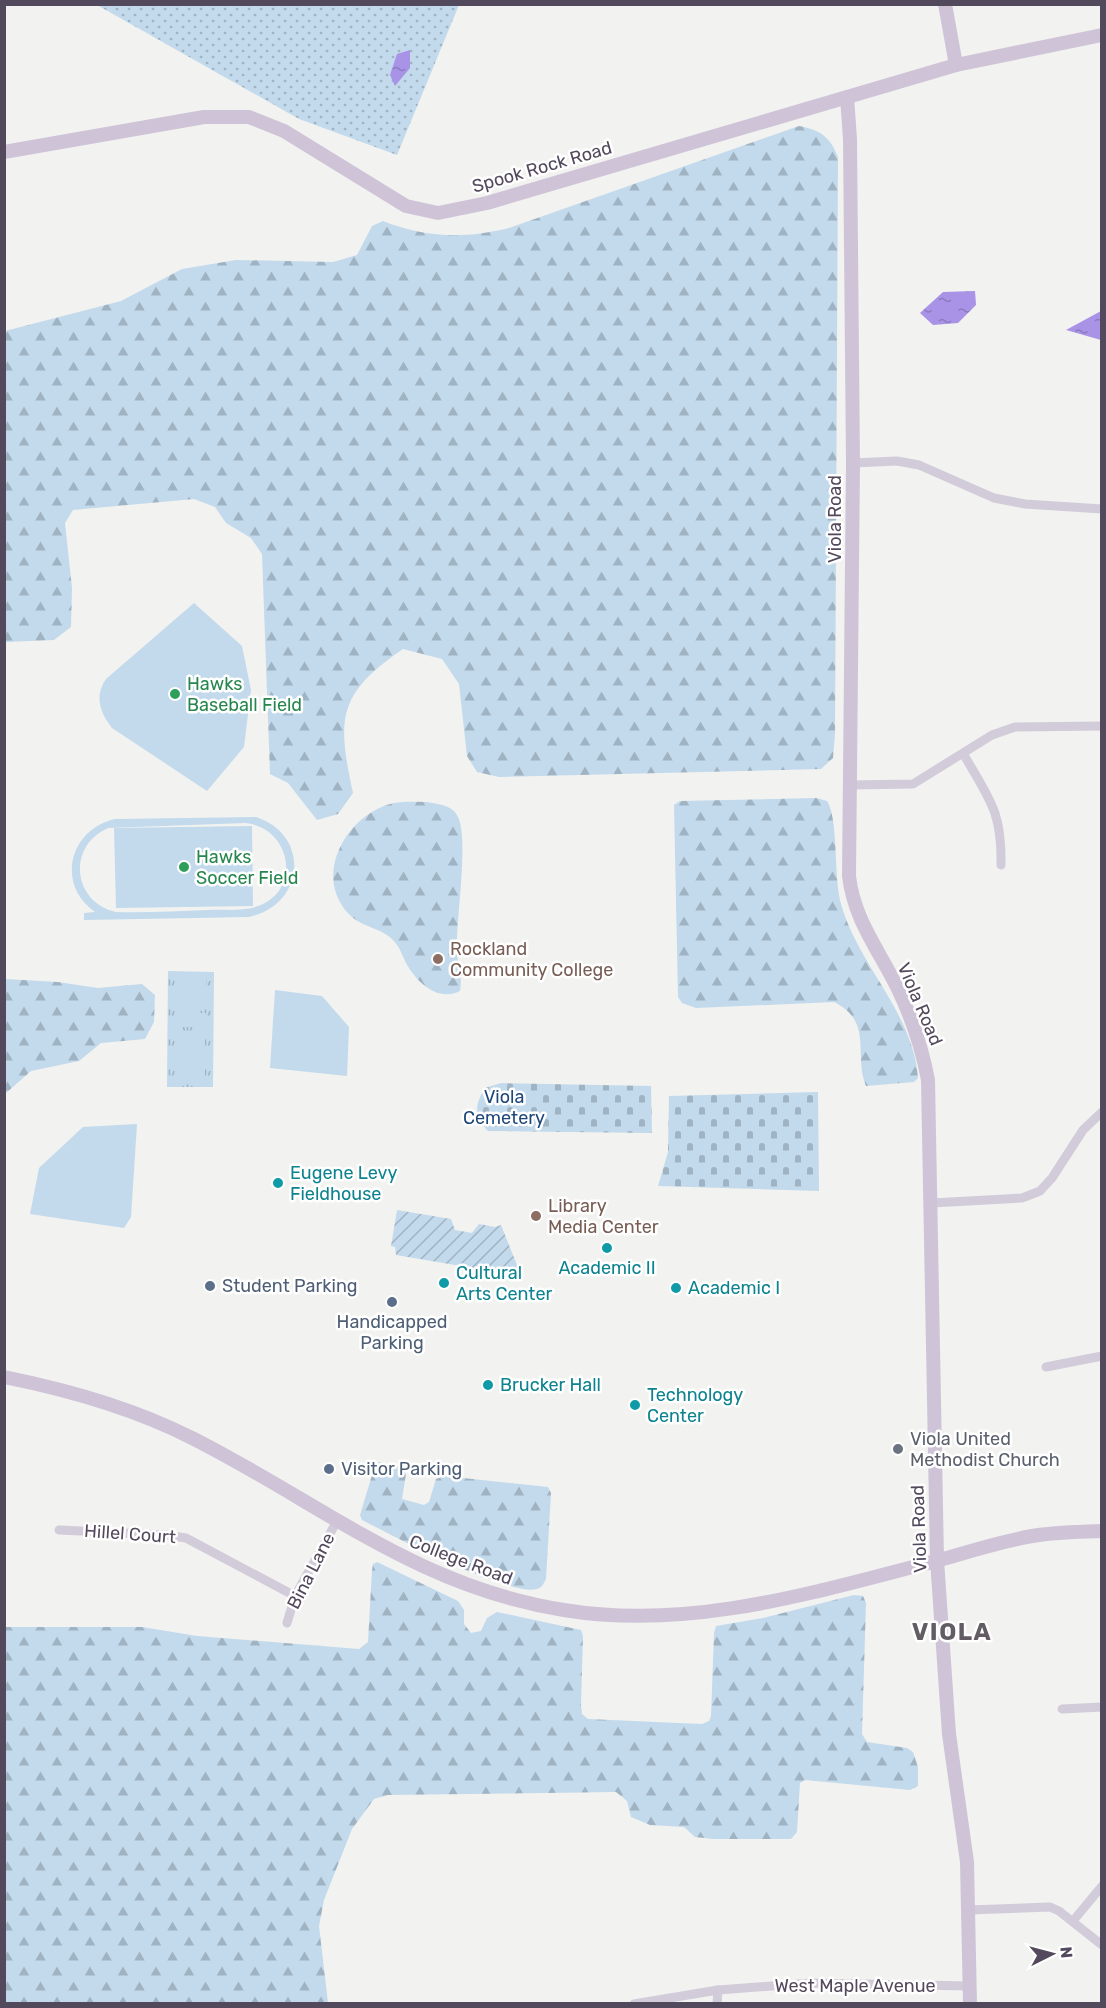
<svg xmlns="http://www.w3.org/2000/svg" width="1106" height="2008" font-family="Rubik,sans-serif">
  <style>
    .grass { fill: url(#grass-dots) }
    .forest { fill: url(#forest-firs) }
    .cemetery { fill: url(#cemetery-stones) }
    .park { fill: url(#park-tufts) }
    .garden { fill: url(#garden-furrows) }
    .pitch { fill: #c2daec; fill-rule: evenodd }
    .water { fill: url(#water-ripples) }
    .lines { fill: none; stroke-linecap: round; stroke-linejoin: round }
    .street { stroke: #d2cbd9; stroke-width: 9 }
    .secondary { stroke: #cfc4d7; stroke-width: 14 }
    .leisure-dot { fill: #2e9e5b; stroke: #fff; stroke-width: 2 }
    .education-dot { fill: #8d6e63; stroke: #fff; stroke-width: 2 }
    .culture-dot { fill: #0f9aa8; stroke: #fff; stroke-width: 2 }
    .service-dot { fill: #5c6f8a; stroke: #fff; stroke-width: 2 }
    .worship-dot { fill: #6b7280; stroke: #fff; stroke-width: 2 }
    .labels { text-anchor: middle; stroke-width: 5; stroke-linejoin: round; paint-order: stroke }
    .street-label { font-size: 18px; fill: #53495c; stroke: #fff }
    .leisure-label { font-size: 18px; fill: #27864d; stroke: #fff; text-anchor: start }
    .education-label { font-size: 18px; fill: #785e54; stroke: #fff; text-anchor: start }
    .park-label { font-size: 18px; fill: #1f4779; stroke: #fff }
    .culture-label { font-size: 18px; fill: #0d838f; stroke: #fff; text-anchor: start }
    .service-label { font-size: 18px; fill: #4e5e75; stroke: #fff; text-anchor: start }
    .worship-label { font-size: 18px; fill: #5b616d; stroke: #fff; text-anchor: start }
    .district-label { font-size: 24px; font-weight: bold; letter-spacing: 1.5px; fill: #625d64; stroke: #fff }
  </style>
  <defs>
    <pattern id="grass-dots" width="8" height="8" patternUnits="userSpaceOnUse" patternTransform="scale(1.5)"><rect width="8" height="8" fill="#c2daec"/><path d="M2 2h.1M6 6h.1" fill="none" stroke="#a0b3c2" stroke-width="1.8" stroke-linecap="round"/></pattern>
    <pattern id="forest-firs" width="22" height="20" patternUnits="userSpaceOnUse" patternTransform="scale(1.5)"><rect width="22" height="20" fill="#c2daec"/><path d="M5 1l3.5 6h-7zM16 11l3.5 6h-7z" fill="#a0b3c2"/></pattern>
    <pattern id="cemetery-stones" width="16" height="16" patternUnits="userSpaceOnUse" patternTransform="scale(1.5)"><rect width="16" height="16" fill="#c2daec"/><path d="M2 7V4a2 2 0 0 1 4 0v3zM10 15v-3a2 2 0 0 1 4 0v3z" fill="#a0b3c2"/></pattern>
    <pattern id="park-tufts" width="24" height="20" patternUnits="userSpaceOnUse" patternTransform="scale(1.5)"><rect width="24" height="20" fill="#c2daec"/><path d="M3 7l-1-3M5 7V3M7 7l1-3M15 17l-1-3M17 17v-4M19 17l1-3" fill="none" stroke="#a0b3c2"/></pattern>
    <pattern id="garden-furrows" width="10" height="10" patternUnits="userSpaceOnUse" patternTransform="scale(1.5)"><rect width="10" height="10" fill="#c2daec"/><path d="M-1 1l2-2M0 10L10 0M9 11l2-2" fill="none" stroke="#a0b3c2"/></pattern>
    <pattern id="water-ripples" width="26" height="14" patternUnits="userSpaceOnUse" patternTransform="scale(1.5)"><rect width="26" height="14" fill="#a893e6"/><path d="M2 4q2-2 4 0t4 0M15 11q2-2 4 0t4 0" fill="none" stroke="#8b7abe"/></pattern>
  </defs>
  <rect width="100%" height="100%" fill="#f2f2f0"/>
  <path class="grass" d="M97 5H459L397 155 299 119Z"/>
  <g class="forest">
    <path d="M799 126C821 130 830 137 838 157L835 734 833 758 821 769 499 777 477 772 467 756 459 684 442 659 403 649C337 694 337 719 353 793L338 814 317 820 288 783 270 774 262 554 251 538 226 523 215 507 194 499 73 510 65 523 72 588 71 627 54 640 5 642V331L121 301 182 269 236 260 333 262 357 255 372 226 383 221C426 238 465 239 509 228Z"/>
    <path d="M816 798 827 801C839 820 833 877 841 904 858 965 913 1012 918 1078L914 1082 866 1086C853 1054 874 1022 834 1002L696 1008 682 1003 678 997 674 805 680 801Z"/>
    <path d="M426 802C438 804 453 805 458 817 469 840 456 919 457 950 457 965 463 977 460 991 438 1002 417 983 406 963 402 955 400 947 393 940 382 928 361 927 350 915 312 877 345 817 390 804 401 801 415 802 426 802Z"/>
    <path d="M5 979 58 982 98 988 142 984 155 995 154 1022 145 1039 101 1043 79 1061 31 1071 5 1094Z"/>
    <path d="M379 1462 403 1468 406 1474 402 1499 424 1505 429 1502 436 1479 444 1476 548 1487 551 1493 546 1579C543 1584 543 1587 537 1589 509 1597 391 1535 362 1520L360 1515 375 1465Z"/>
    <path d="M377 1562 458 1601 464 1610V1624L471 1633 481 1631 487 1618 497 1612 581 1630 583 1636 581 1705 582 1714 588 1719 702 1724 709 1721 711 1716 714 1633 716 1626 763 1618 854 1595 863 1596 866 1603 862 1734 867 1742 907 1748 913 1752 918 1767V1786L910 1790 805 1780 800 1783 797 1832 791 1839H713L695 1837 684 1827 650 1825 631 1817 627 1801 616 1792 388 1795 374 1799 352 1829 324 1900 319 1926 328 2003H5V1627H142L197 1636 359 1649 368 1642 372 1570 373 1564Z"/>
  </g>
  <g class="cemetery">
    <path d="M501 1083 651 1086 652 1133 488 1131C474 1116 474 1106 485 1088Z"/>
    <path d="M818 1092 819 1191 658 1186 668 1152 669 1096Z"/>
  </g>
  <path class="park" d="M168 971 214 972 213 1087H167Z"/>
  <path class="garden" d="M397 1210 451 1219 455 1230 472 1233 479 1224 495 1227 501 1225 519 1270 504 1277 467 1271V1267L396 1255 395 1247 391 1246Z"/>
  <g class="pitch">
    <path d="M194 603 242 646 251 690 244 747 207 791 112 728C100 713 94 696 106 679Z"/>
    <path d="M256 817C311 835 305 905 249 917L84 920V913L95 912C55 884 70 829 115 819ZM245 823C291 827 303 890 258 906 243 912 224 909 208 910 177 911 147 913 116 912 72 902 67 846 108 828Z"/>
    <path d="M252 826 253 906 116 908 114 828Z"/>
    <path d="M176 976H206V990H175Z"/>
    <path d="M275 990 322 996 349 1027 347 1076 270 1068Z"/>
    <path d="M176 994 206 995V1009H175Z"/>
    <path d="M176 1013H206V1027H175Z"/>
    <path d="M175 1031 205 1032V1046L175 1045Z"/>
    <rect x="175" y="1050" width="30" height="14"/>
    <rect x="175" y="1069" width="30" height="14"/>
    <path d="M137 1124 131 1217 124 1228 30 1214 39 1168 83 1127Z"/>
  </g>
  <g class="water">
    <path d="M410 50V68L395 86 390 75 397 54Z"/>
    <path d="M975 291 976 305 958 323 933 325 920 313 943 292Z"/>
    <path d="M1101 311V340L1066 330Z"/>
  </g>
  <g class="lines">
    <g class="street">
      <path d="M853 463 897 461 919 465 994 498 1025 504 1102 509"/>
      <path d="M964 755C990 800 1002 812 1001 865"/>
      <path d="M850 785 913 784 992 735 1015 727 1102 726"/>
      <path d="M932 1203 1022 1198 1040 1191 1052 1178 1083 1130 1102 1112"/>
      <path d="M1046 1367 1102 1356"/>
      <path d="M59 1530 166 1535 186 1538 295 1596"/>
      <path d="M287 1623 295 1596 337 1521"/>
      <path d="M1062 1709 1102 1707"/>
      <path d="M968 1910 1050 1907 1059 1911 1102 1945"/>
      <path d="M1073 1921 1102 1886"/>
      <path d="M634 2004 718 1990 811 1983 970 1986"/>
      <path d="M717 2004 718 1990"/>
    </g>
    <g class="secondary">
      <path d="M945 4 956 65"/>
      <path d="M847 97 850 139 853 463 849 876C854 920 879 950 898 989 912 1018 922 1048 928 1080L937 1560 949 1734 967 1862 970 2004"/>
      <path d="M4 152 204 117H249L284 131 406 206 438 213 487 203 956 65 1102 35"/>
      <path d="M4 1377C69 1390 133 1408 192 1438 321 1503 417 1587 564 1610 691 1631 814 1592 936 1561 968 1552 999 1542 1032 1536 1055 1532 1078 1532 1102 1531"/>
    </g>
  </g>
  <g class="leisure-dot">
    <circle cx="175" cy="694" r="6"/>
    <circle cx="184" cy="867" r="6"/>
  </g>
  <g class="education-dot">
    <circle cx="438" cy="959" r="6"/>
    <circle cx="536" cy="1216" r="6"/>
  </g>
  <g class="culture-dot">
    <circle cx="278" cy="1183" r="6"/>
    <circle cx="607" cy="1248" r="6"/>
    <circle cx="444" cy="1283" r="6"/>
    <circle cx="676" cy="1288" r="6"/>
    <circle cx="488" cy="1385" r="6"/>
    <circle cx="635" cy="1405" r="6"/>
  </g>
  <g class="service-dot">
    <circle cx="210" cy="1286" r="6"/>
    <circle cx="392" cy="1302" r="6"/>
    <circle cx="329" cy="1469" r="6"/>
  </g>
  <circle class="worship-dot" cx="898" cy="1449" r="6"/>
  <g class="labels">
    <g class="street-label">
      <text transform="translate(542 167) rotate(-16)" y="6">Spook Rock Road</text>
      <text transform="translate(835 519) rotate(-90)" y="6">Viola Road</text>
      <text transform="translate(920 1004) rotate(67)" y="6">Viola Road</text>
      <text transform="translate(919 1529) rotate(-92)" y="6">Viola Road</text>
      <text transform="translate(130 1534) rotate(4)" y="6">Hillel Court</text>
      <text transform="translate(461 1560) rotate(21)" y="6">College Road</text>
      <text transform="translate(311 1571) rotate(-63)" y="6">Bina Lane</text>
      <text x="855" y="1992">West Maple Avenue</text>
    </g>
    <g class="leisure-label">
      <text x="187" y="690">Hawks<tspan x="187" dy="21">Baseball Field</tspan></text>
      <text x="196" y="863">Hawks<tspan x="196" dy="21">Soccer Field</tspan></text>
    </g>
    <g class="education-label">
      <text x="450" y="955">Rockland<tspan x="450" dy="21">Community College</tspan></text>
      <text x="548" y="1212">Library<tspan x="548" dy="21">Media Center</tspan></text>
    </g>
    <g class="park-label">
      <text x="504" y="1103">Viola<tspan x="504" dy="21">Cemetery</tspan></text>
    </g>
    <g class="culture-label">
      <text x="290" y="1179">Eugene Levy<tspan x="290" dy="21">Fieldhouse</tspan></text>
      <text x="607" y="1274" text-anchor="middle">Academic II</text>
      <text x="456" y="1279">Cultural<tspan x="456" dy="21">Arts Center</tspan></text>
      <text x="688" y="1294">Academic I</text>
      <text x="500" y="1391">Brucker Hall</text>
      <text x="647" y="1401">Technology<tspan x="647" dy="21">Center</tspan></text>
    </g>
    <g class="service-label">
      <text x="222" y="1292">Student Parking</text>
      <text x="392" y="1328" text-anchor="middle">Handicapped<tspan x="392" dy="21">Parking</tspan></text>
      <text x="341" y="1475">Visitor Parking</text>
    </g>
    <g class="worship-label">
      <text x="910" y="1445">Viola United<tspan x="910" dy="21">Methodist Church</tspan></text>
    </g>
    <g class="district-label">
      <text x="952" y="1640">VIOLA</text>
    </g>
  </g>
  <rect width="1106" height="2008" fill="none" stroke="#53495c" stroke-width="12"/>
  <g transform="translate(1052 1954) rotate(84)" stroke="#ffffff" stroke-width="4.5" paint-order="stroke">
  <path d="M0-4.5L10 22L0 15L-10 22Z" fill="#53495c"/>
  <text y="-9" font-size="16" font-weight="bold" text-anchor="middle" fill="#53495c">N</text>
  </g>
</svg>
